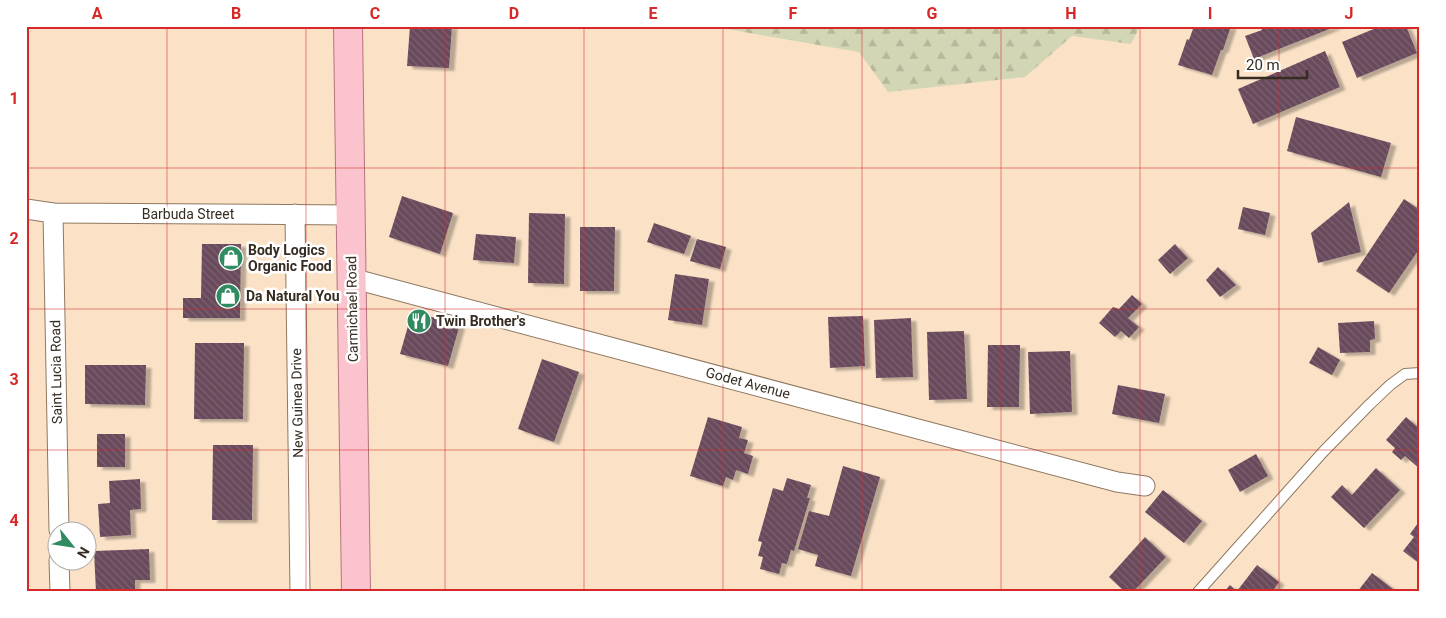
<svg xmlns="http://www.w3.org/2000/svg" width="1446" height="618" font-family="Roboto,sans-serif">
  <style>
    .forest { fill: url(#forest-firs) }
    .building { fill: url(#building-back-hatch); filter: url(#shadow) }
    .lines { fill: none; stroke-linecap: round; stroke-linejoin: round }
    .lane-casing { stroke: #8f7860; stroke-width: 12 }
    .street-casing { stroke: #8f7860; stroke-width: 21 }
    .primary-casing { stroke: #b5747c; stroke-width: 30 }
    .lane { stroke: #fff; stroke-width: 10 }
    .street { stroke: #fff; stroke-width: 19 }
    .primary { stroke: #fbc3ce; stroke-width: 28 }
    .grid { fill: none; stroke: #d62828; stroke-width: 1; stroke-opacity: 0.55 }
    .labels { text-anchor: middle; stroke-width: 5; stroke-linejoin: round; paint-order: stroke }
    .street-label { font-size: 14px; fill: #362c22; stroke: #fff }
    .poi-label { font-size: 14px; font-weight: bold; fill: #362c22; stroke: #fff; text-anchor: start }
    .neatline { fill: none; stroke: #d62828; stroke-width: 2 }
    .grid-label { font-size: 16px; text-anchor: middle; font-weight: bold; fill: #d62828 }
  </style>
  <defs>
    <pattern id="forest-firs" width="22" height="20" patternUnits="userSpaceOnUse" patternTransform="scale(1.25)"><rect width="22" height="20" fill="#d3d6b4"/><path d="M5 1l3.5 6h-7zM16 11l3.5 6h-7z" fill="#b6b89a"/></pattern>
    <pattern id="building-back-hatch" width="6" height="6" patternUnits="userSpaceOnUse" patternTransform="scale(1.25)"><rect width="6" height="6" fill="#694a5c"/><path d="M-1 5l2 2M0 0l6 6M5-1l2 2" fill="none" stroke="#7b626f"/></pattern>
    <filter id="shadow"><feDropShadow dx="5.5" dy="3" stdDeviation="1" flood-color="#0004"/></filter>
  </defs>
  <rect width="100%" height="100%" fill="#fbe2c7"/>
  <path class="forest" d="M709 26H1140L1131 44 1072 36 1025 77 888 92 859 52Z"/>
  <g class="building">
    <path d="M410 26H452L449 68 407 66Z"/>
    <path d="M1194 26H1231L1223 50H1221L1212 75 1178 65 1187 39 1189 40Z"/>
    <path d="M1260 26H1337L1254 59 1245 36 1262 30Z"/>
    <path d="M1381 26H1406L1417 53 1357 78 1342 42Z"/>
    <path d="M1325 51 1340 87 1253 124 1238 89Z"/>
    <path d="M1296 117 1391 143 1381 177 1287 151Z"/>
    <path d="M402 196 453 213 440 254 389 237Z"/>
    <path d="M1404 199 1420 210V248L1389 293 1356 271Z"/>
    <path d="M1349 202 1361 252 1318 263 1311 233Z"/>
    <path d="M1243 207 1270 213 1265 235 1238 229Z"/>
    <path d="M529 213 565 214 564 284 528 283Z"/>
    <path d="M654 223 691 236 684 254 647 242Z"/>
    <path d="M580 227H615L614 291H580Z"/>
    <path d="M476 234 516 237 514 263 473 260Z"/>
    <path d="M697 239 726 247 720 269 690 261Z"/>
    <path d="M202 244H241L240 318H183V298H201Z"/>
    <path d="M1175 244 1188 258 1170 274 1158 260Z"/>
    <path d="M1218 267 1236 285 1220 297 1206 280Z"/>
    <path d="M675 274 709 279 702 325 668 320Z"/>
    <path d="M1132 295 1142 304 1128 318 1139 327 1129 338 1121 331 1115 337 1099 323 1113 307 1119 309Z"/>
    <path d="M412 312 460 324 448 366 400 354Z"/>
    <path d="M863 316 865 366 830 368 828 317Z"/>
    <path d="M911 318 913 377 876 378 874 320Z"/>
    <path d="M1374 321 1375 339 1370 340V352L1340 353 1338 323Z"/>
    <path d="M964 331 967 399 929 400 927 332Z"/>
    <path d="M195 343H244L243 419H194Z"/>
    <path d="M988 345H1020L1019 407H987Z"/>
    <path d="M1318 347 1340 360 1332 375 1309 363Z"/>
    <path d="M1070 351 1072 412 1030 414 1028 352Z"/>
    <path d="M542 359 579 372 554 442 518 429Z"/>
    <path d="M85 365H146L145 405 85 404Z"/>
    <path d="M1118 385 1165 394 1159 423 1112 414Z"/>
    <path d="M708 417 742 427 739 438 748 440 744 453 753 456 748 474 736 470 733 480 726 477 723 486 690 476Z"/>
    <path d="M1406 417 1420 429V469L1405 456 1401 460 1392 452 1395 448 1386 440Z"/>
    <rect x="97" y="434" width="28" height="33"/>
    <path d="M213 445H253L252 520H212Z"/>
    <path d="M1256 454 1268 476 1240 492 1228 470Z"/>
    <path d="M843 466 880 477 851 576 815 566 818 555 798 549 809 511 829 516Z"/>
    <path d="M1376 468 1400 490 1364 528 1331 497 1342 485 1352 495Z"/>
    <path d="M787 478 811 485 807 498H810L794 551 791 550 787 564 782 563 779 574 760 569 763 557 758 556 762 542 758 541 773 488 783 491Z"/>
    <path d="M140 479 141 509 130 510 131 535 100 537 98 504 110 503 109 481Z"/>
    <path d="M1163 490 1202 521 1184 543 1145 512Z"/>
    <path d="M1418 523 1420 525V564L1403 551 1414 537 1410 534Z"/>
    <path d="M1145 537 1166 557 1133 592H1125L1109 577Z"/>
    <path d="M149 549 150 580H135V592H96L94 551Z"/>
    <path d="M1257 565 1279 582 1272 592H1224L1230 585 1237 591Z"/>
    <path d="M1372 573 1397 592H1357Z"/>
  </g>
  <g class="lines">
    <defs>
      <path id="lane" d="M1198 592 1323 452 1370 404 1390 385 1405 374 1420 373"/>
      <g id="street">
        <path d="M26 209 53 213 351 215"/>
        <path d="M53 213 59 530"/>
        <path d="M295 214 300 592"/>
        <path d="M351 278 1117 482 1145 486"/>
        <path d="M59 560 60 592"/>
      </g>
      <path id="primary" d="M348 26 356 592"/>
    </defs>
    <use href="#lane" class="lane-casing"/>
    <use href="#street" class="street-casing"/>
    <use href="#primary" class="primary-casing"/>
    <use href="#lane" class="lane"/>
    <use href="#street" class="street"/>
    <use href="#primary" class="primary"/>
  </g>
  <path class="grid" d="M167 26V592M306 26V592M445 26V592M584 26V592M723 26V592M862 26V592M1001 26V592M1140 26V592M1279 26V592M26 168H1420M26 309H1420M26 450H1420"/>
  <defs>
    <symbol id="shop-disc" viewBox="-11 -11 22 22"><circle r="9.5" fill="#308b61" stroke="#fff"/><path d="M-5-2.5h2.3a2.7 3.5 0 0 1 5.4 0H5L5.5 6h-11ZM-1.5-2.5h3a1.5 2.3 0 0 0-3 0Z" fill="#fff"/></symbol>
    <symbol id="restaurant-disc" viewBox="-11 -11 22 22"><circle r="9.5" fill="#308b61" stroke="#fff"/><path d="M-5-6h1v4h1v-4h1v4h1v-4h1v5L-1.5 .5V6h-2V.5L-5-1ZM5-6V6H3V1.5H1.5Q1.5-4 5-6Z" fill="#fff"/></symbol>
  </defs>
  <g fill-rule="evenodd">
    <use href="#shop-disc" x="217" y="244" width="28" height="28"/>
    <use href="#shop-disc" x="214" y="282" width="28" height="28"/>
    <use href="#restaurant-disc" x="405" y="307" width="28" height="28"/>
  </g>
  <g class="labels">
    <g class="street-label">
      <text x="188" y="219">Barbuda Street</text>
      <text transform="translate(352 309) rotate(-91)" y="5">Carmichael Road</text>
      <text transform="translate(56 372) rotate(-91)" y="5">Saint Lucia Road</text>
      <text transform="translate(748 383) rotate(15)" y="5">Godet Avenue</text>
      <text transform="translate(297 403) rotate(-91)" y="5">New Guinea Drive</text>
    </g>
    <g class="poi-label">
      <text x="248" y="255">Body Logics<tspan x="248" dy="16">Organic Food</tspan></text>
      <text x="246" y="301">Da Natural You</text>
      <text x="436" y="326">Twin Brother's</text>
    </g>
  </g>
  <rect width="1446" height="618" fill="none" stroke="#ffffff" stroke-width="55"/>
  <g transform="translate(72 546) rotate(120)"><circle r="24" fill="#ffffff" stroke="#afaba7"/>
  <path d="M0-4L9 19L0 12L-9 19Z" fill="#308b61"/>
  <text y="-8" font-size="14" font-weight="bold" text-anchor="middle" fill="#362c22">N</text>
  </g>
  <path d="M1238 70v8h69v-8" fill="none" stroke="#362c22" stroke-width="2.5"/>
  <text x="1246" y="70" font-size="15" fill="#362c22" stroke="#ffffff" stroke-width="4" paint-order="stroke">20 m</text>
  <rect x="28" y="28" width="1390" height="562" class="neatline"/>
  <g class="grid-label">
    <text x="97" y="19">A</text>
    <text x="236" y="19">B</text>
    <text x="375" y="19">C</text>
    <text x="514" y="19">D</text>
    <text x="653" y="19">E</text>
    <text x="793" y="19">F</text>
    <text x="932" y="19">G</text>
    <text x="1071" y="19">H</text>
    <text x="1210" y="19">I</text>
    <text x="1349" y="19">J</text>
    <text x="14" y="104">1</text>
    <text x="14" y="244">2</text>
    <text x="14" y="385">3</text>
    <text x="14" y="526">4</text>
  </g>
</svg>
